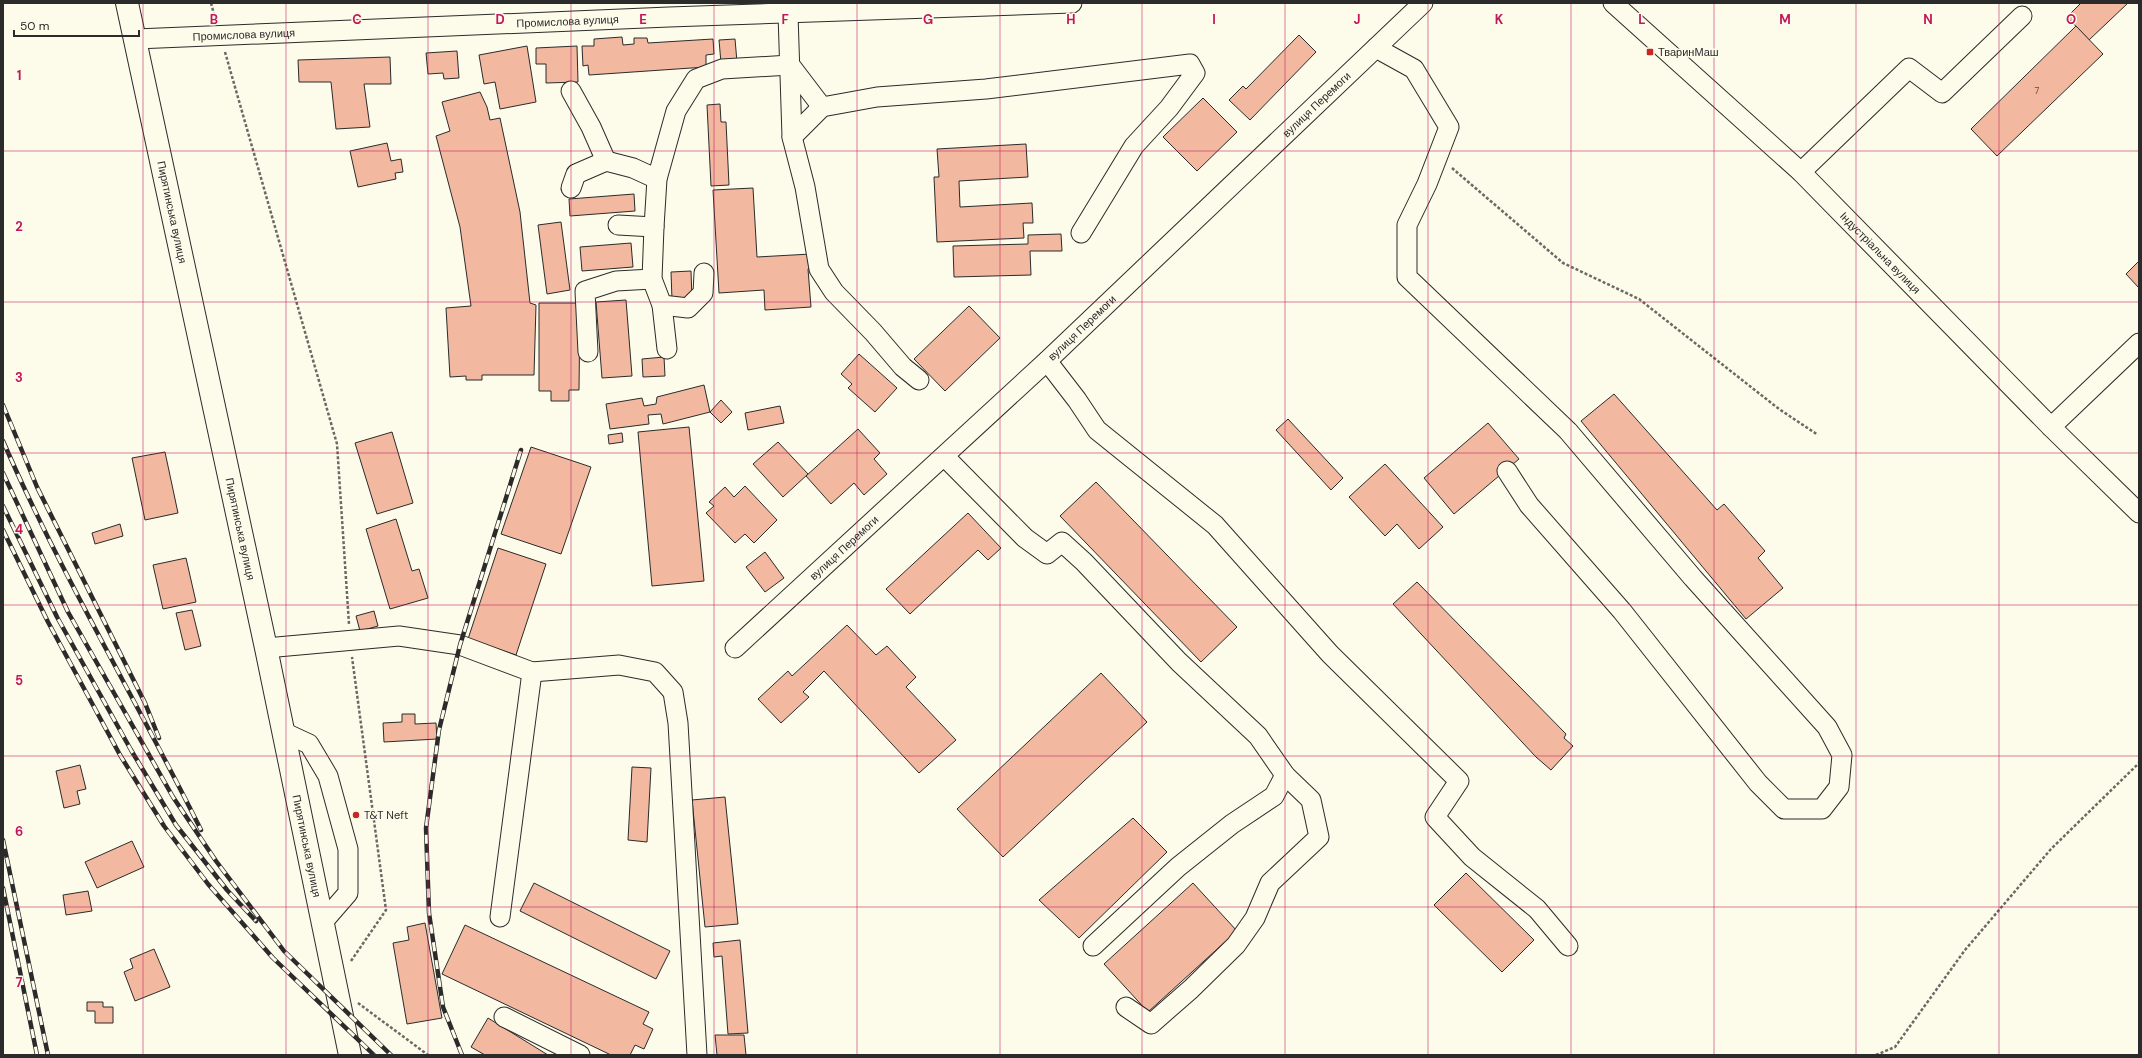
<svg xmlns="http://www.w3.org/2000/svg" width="2142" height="1058" font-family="'DM Sans',sans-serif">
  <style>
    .building { fill: #f2b8a0; stroke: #2b2b2b }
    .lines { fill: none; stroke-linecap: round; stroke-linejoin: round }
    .minor-casing { stroke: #2b2b2b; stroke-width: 21 }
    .major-casing { stroke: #2b2b2b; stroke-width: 24 }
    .path { stroke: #6a6964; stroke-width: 2.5; stroke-dasharray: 3 2; stroke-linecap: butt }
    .minor { stroke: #fdfbea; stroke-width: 19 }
    .major { stroke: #fdfbea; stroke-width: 22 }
    .rail-casing { stroke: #2b2b2b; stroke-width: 4.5 }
    .rail { stroke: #fdfbea; stroke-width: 3; stroke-dasharray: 9; stroke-linecap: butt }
    .grid { fill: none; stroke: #c2185b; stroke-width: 1; stroke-opacity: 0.55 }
    .poi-dot { fill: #c62828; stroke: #fdfbea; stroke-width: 1.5 }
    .labels { text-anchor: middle; stroke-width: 3; stroke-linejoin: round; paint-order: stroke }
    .number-label { font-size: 9px; fill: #5d4e48 }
    .street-label { font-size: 11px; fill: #2b2b2b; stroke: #fdfbea }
    .poi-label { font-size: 11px; fill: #2b2b2b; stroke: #fdfbea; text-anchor: start }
    .grid-label { font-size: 13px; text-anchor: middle; font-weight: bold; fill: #c2185b; stroke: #fdfbea; stroke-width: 3; stroke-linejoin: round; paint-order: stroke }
  </style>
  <rect width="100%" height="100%" fill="#fdfbea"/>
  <g class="building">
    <path d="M2081 3H2128L2089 40 2067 17Z"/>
    <path d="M2076 26 2103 54 1997 156 1971 129Z"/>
    <path d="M1299 35 1316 52 1250 120 1229 100 1243 86 1246 89Z"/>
    <path d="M622 37 623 45 634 44V38H647L648 43 713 39 714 54 706 55V67L589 75 588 65 583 66 582 46H594V39Z"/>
    <path d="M735 39 737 62 721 63 719 40Z"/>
    <path d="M527 46 536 102 500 109 495 82 484 84 479 55Z"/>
    <path d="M577 46 578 82 546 83V64H536V48Z"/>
    <path d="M457 51 459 78 444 79 443 73 428 74 426 53Z"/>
    <path d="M390 57 391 84H364L370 127 336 129 331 82H299L298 60Z"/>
    <path d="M480 92 487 107 490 120 500 118 520 212 530 303 536 305 534 375H482V380H466V376L450 377 446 308 471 306 460 227 436 136 450 131 442 102Z"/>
    <path d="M1203 98 1237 132 1197 171 1163 137Z"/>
    <path d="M720 104 721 122H726L729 185 711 186 707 105Z"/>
    <path d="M387 143 391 161 401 159 403 172 395 173 396 179 358 187 350 151Z"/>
    <path d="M1026 144 1028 177 959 181 960 207 1032 203 1033 223H1023L1024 238 937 242 934 177H939L937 149Z"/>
    <path d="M753 188 757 257 811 254 812 269H808L811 307 765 310 764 290 719 293 713 190Z"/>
    <path d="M634 194 635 211 570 216 569 199Z"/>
    <path d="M561 222 570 290 547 294 538 225Z"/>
    <path d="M1061 234 1062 251H1030L1031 275 954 277 953 246 1028 244V235Z"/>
    <path d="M631 243 633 267 582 271 580 247Z"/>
    <path d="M2139 261V288L2126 274Z"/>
    <path d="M691 271 692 299 672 300 671 272Z"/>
    <path d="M626 300 632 376 602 378 596 302Z"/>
    <path d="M539 303H580L579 390H569V401H551V391H539Z"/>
    <path d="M969 306 1000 338 945 391 914 359Z"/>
    <path d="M859 354 897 388 875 412 848 388 852 384 841 374Z"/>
    <path d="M664 357 665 376 643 377 642 359Z"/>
    <path d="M704 385 710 412 663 424 661 414 648 415 649 424 610 429 606 404 642 398 644 406 656 404 657 397Z"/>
    <path d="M1614 394 1717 510 1724 504 1765 551 1758 558 1783 588 1746 619 1581 421Z"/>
    <path d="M721 400 732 412 721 423 710 412Z"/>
    <path d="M780 406 784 423 748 430 745 413Z"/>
    <path d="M1288 419 1343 478 1331 490 1276 430Z"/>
    <path d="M1488 423 1519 459 1454 514 1424 478Z"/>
    <path d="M689 427 704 581 652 586 638 432Z"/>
    <path d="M858 429 880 453 874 459 887 474 864 495 854 483 831 504 806 476Z"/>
    <path d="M392 432 413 503 377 514 355 443Z"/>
    <path d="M622 433 623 442 609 444 608 435Z"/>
    <path d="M778 442 808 474 783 497 753 464Z"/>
    <path d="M531 447 591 467 561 554 501 534Z"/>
    <path d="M165 452 178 513 145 520 132 458Z"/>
    <path d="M1385 464 1443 527 1419 549 1397 524 1385 536 1349 497Z"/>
    <path d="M1096 482 1237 627 1201 662 1060 516Z"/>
    <path d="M745 486 777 520 754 543 745 534 735 543 706 513 714 506 709 502 725 487 734 497Z"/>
    <path d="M968 513 1001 548 988 560 978 550 910 614 886 589Z"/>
    <path d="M396 519 412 571 419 569 428 598 390 609 366 529Z"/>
    <path d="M120 524 123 536 95 544 92 533Z"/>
    <path d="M498 548 546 564 516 655 468 639Z"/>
    <path d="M765 552 784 578 765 592 746 567Z"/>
    <path d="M186 558 196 602 163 609 153 565Z"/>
    <path d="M1417 582 1566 734 1564 738 1573 746 1551 770 1536 757 1393 604Z"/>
    <path d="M192 610 201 646 185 650 176 613Z"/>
    <path d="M374 611 378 626 360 631 356 616Z"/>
    <path d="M847 625 876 655 887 646 916 677 906 687 956 740 919 773 824 671 803 692 809 697 781 723 758 699 788 671 792 676Z"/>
    <path d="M1101 673 1147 722 1003 857 957 809Z"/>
    <path d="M402 714H415V724L436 723 437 739 384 742 383 723 402 722Z"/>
    <path d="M80 765 86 789 77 791 80 804 64 808 56 771Z"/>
    <path d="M632 767 651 768 647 842 628 840Z"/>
    <path d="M725 797 738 924 705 927 692 800Z"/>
    <path d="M1133 818 1167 852 1079 938 1039 900Z"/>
    <path d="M132 841 144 867 97 888 85 862Z"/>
    <path d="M1466 873 1534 940 1502 972 1434 905Z"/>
    <path d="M534 883 670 951 656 979 520 911Z"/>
    <path d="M1193 883 1237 931 1148 1012 1104 964Z"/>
    <path d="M88 891 92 911 66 915 63 895Z"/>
    <path d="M425 923 442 1018 407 1024 393 943 409 940 407 927Z"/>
    <path d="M465 925 649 1012 643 1024 653 1029 644 1049 635 1045 630 1055H611L442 974Z"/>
    <path d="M740 940 748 1033 728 1034 722 956 714 957 713 943Z"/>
    <path d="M154 949 170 987 135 1001 124 972 133 968 130 959Z"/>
    <path d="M87 1002H103V1007H113V1023H95V1011H87Z"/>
    <path d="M488 1018 548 1055H485L471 1047Z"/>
    <path d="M715 1035H744L746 1055H717Z"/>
  </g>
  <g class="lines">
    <defs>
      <g id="minor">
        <path id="s1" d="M1613 3 1801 172 2051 427 2139 513"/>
        <path d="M788 14 792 137 805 187 819 269 834 292 873 332 903 367 919 380"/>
        <path id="s2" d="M136 39 669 17 1072 3"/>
        <path d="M1376 48 1414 69 1449 127 1427 184 1407 225V277L1568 431 1693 578 1827 727 1842 755 1839 787 1822 809H1784L1758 783 1622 611 1529 505 1507 471"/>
        <path d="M571 91 591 127 606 161"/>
        <path d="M792 137 822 107 877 97 986 89 1190 64 1195 73 1169 108 1134 146 1081 233"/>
        <path d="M1801 172 1909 68 1942 93 2022 16"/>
        <path d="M571 188 576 174 606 161 633 168 657 179"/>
        <path d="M618 225 654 227"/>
        <path d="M662 305 688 308 703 293 704 273"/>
        <path d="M667 349 662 305 652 279 654 227 657 179 676 111 696 79 722 69 790 65 822 107"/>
        <path d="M588 352 585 291 616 281 652 279"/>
        <path d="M1047 361 1077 400 1097 430 1215 525 1330 654 1459 781 1435 817 1472 857 1537 909 1568 946"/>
        <path d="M2051 427 2139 343"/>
        <path d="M945 457 1025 538 1047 554 1062 542 1084 562 1179 662 1258 736 1285 775 1311 800 1319 837 1270 883 1255 918 1236 945 1191 989 1151 1024 1126 1007"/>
        <path d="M266 648 399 636 460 645 532 672 500 917"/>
        <path id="s3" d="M735 648 1047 361 1423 3"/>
        <path d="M532 672 619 665 655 672 673 692 678 723 697 1055"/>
        <path d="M283 732 309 744 328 776 348 849V893L322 923"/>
        <path d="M1093 946 1178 867 1232 824 1274 796 1285 775"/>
        <path d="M504 1017 580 1055"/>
      </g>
      <g id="major">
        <path id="s4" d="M127 3 266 648 350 1055"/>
      </g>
    </defs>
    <use href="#minor" class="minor-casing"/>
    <use href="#major" class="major-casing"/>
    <g class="path">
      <path d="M211 3 215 18"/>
      <path d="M225 52 337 444 349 624"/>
      <path d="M1452 168 1563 263 1639 299 1779 409 1818 435"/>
      <path d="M351 961 386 910 352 657"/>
      <path d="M358 1003 428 1055"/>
      <path d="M1876 1055 1895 1047 1965 950 2051 849 2139 763"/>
    </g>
    <use href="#minor" class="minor"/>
    <use href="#major" class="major"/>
    <defs>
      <g id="rail">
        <path d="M3 405 37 487 145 703 159 738"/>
        <path d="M3 441C61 575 136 699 201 830"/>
        <path d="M3 473 68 612 173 797 216 861 284 951 391 1055"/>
        <path d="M3 506 57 617 131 750 176 825 227 890 256 921"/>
        <path d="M3 530 48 622 120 755 164 826 208 884 273 958 374 1055"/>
        <path d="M3 840 48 1055"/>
        <path d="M3 888 37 1055"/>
        <path d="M462 1055 443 1007 429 913 426 828 439 730 460 645 521 450"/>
      </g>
    </defs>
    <use href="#rail" class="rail-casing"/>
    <use href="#rail" class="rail"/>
  </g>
  <path class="grid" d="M143 3V1055M286 3V1055M428 3V1055M571 3V1055M714 3V1055M857 3V1055M1000 3V1055M1142 3V1055M1285 3V1055M1428 3V1055M1571 3V1055M1714 3V1055M1856 3V1055M1999 3V1055M3 151H2139M3 302H2139M3 453H2139M3 605H2139M3 756H2139M3 907H2139"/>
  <g class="poi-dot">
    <rect x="1646" y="48" width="8" height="8" rx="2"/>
    <circle cx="356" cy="815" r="4"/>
  </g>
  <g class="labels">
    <g class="number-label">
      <text x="2037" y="94">7</text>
    </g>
    <g class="street-label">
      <text dy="4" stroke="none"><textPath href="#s2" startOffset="432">Промислова вулиця</textPath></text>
      <text dy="4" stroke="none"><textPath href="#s2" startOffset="108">Промислова вулиця</textPath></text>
      <text dy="4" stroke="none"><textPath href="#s3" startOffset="796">вулиця Перемоги</textPath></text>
      <text dy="4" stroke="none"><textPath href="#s4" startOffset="214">Пирятинська вулиця</textPath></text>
      <text dy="4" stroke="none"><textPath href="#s1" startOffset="366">Індустріальна вулиця</textPath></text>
      <text dy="4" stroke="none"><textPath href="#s3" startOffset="472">вулиця Перемоги</textPath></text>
      <text dy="4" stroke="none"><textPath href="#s4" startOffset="538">Пирятинська вулиця</textPath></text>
      <text dy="4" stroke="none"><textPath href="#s3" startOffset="148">вулиця Перемоги</textPath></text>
      <text dy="4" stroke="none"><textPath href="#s4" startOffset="862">Пирятинська вулиця</textPath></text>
    </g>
    <g class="poi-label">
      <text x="1658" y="56">ТваринМаш</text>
      <text x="364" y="819">T&amp;T Neft</text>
    </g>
  </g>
  <g class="grid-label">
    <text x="214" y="24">B</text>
    <text x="357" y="24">C</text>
    <text x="500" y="24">D</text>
    <text x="643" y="24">E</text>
    <text x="785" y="24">F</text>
    <text x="928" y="24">G</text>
    <text x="1071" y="24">H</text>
    <text x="1214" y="24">I</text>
    <text x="1357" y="24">J</text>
    <text x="1499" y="24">K</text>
    <text x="1642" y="24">L</text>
    <text x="1785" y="24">M</text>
    <text x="1928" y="24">N</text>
    <text x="2071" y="24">O</text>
    <text x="19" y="80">1</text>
    <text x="19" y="231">2</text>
    <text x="19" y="382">3</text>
    <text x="19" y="534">4</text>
    <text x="19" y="685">5</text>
    <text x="19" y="836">6</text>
    <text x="19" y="987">7</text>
  </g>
  <rect width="2142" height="1058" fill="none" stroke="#2b2b2b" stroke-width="8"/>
  <path d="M14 30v6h125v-6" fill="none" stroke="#2b2b2b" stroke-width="2"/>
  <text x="20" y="30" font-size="12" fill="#2b2b2b" stroke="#fdfbea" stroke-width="3" paint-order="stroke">50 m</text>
</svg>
